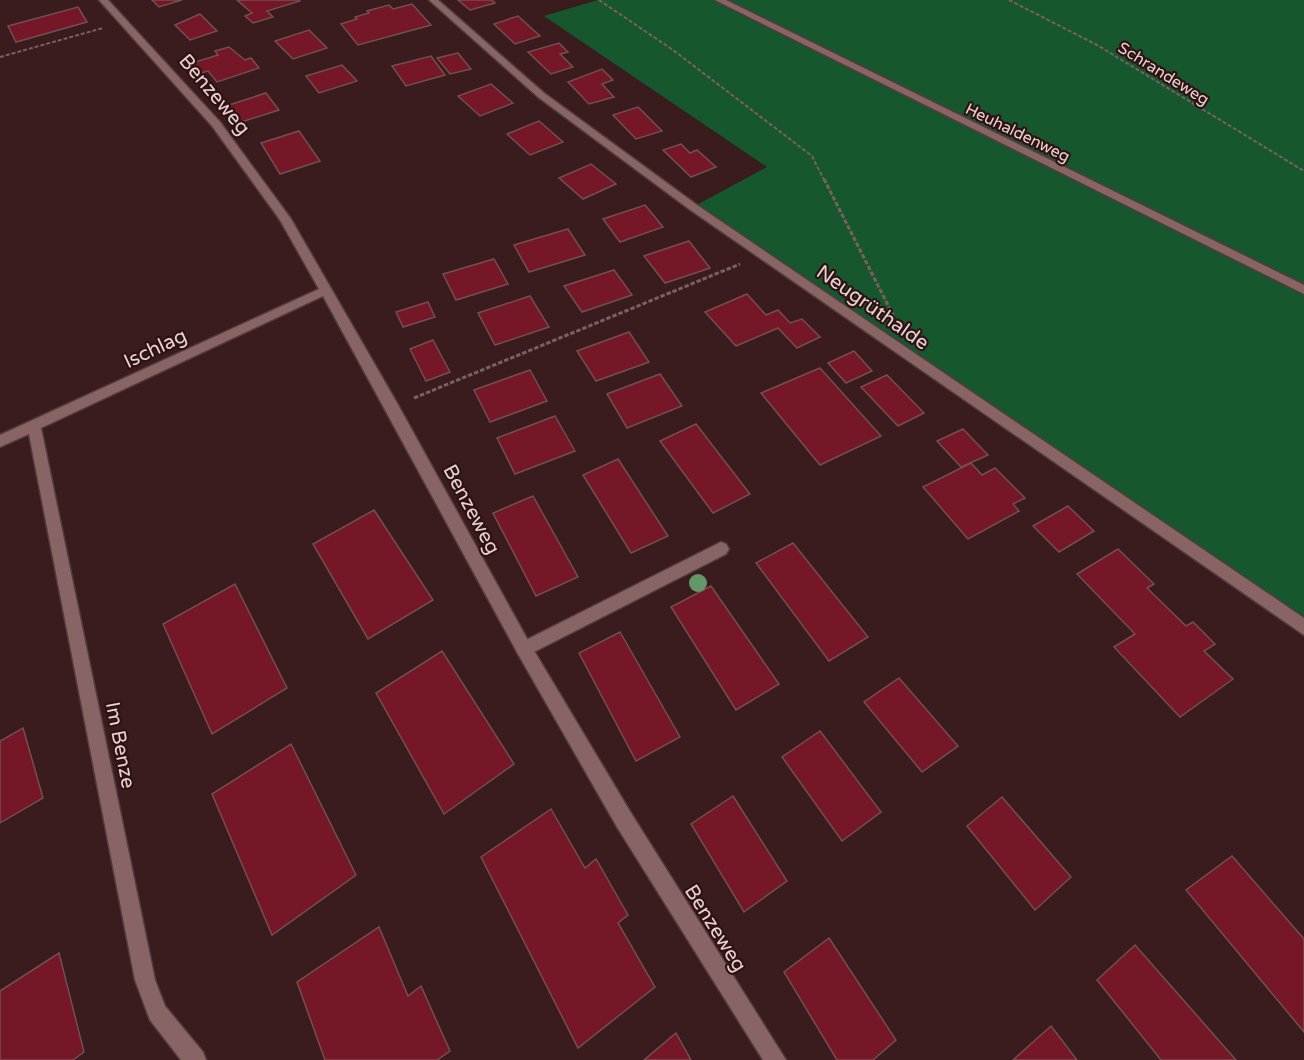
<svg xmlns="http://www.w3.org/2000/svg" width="1304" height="1060" font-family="'Varela Round',sans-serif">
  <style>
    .green { fill: #16572e }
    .building { fill: #761727; stroke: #724f50; stroke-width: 1.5 }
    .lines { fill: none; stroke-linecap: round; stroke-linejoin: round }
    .lane-casing { stroke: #543b3d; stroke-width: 3 }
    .street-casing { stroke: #543b3d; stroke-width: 3 }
    .path-far1 { stroke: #7b6062; stroke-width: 2; stroke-dasharray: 4 2; stroke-linecap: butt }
    .path { stroke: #7b6062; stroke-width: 3; stroke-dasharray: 4.5 2; stroke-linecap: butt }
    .lane { fill: #886465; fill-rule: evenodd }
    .street { fill: #886465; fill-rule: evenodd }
    .tree { fill: #64986a }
    .labels { text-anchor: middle; stroke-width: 4.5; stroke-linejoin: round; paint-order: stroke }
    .far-street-label { font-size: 16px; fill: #e8d3d3; stroke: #2f1214 }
    .street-label { font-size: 20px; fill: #e8d3d3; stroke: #2f1214 }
  </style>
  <rect width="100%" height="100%" fill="#3a1c1e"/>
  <path class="green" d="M598 0H1304V627L693 207 767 167 544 16Z"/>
  <g class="building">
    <path d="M152 0H182L159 7Z"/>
    <path d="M237 0H299L300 1 267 11 273 17 253 23 245 16 252 13Z"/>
    <path d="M458 0H492L495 3 470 10Z"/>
    <path d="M412 4 431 25 358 45 341 24 357 19 355 17 369 13 367 11 389 5 393 9Z"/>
    <path d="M78 7 87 22 16 42 8 26Z"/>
    <path d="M200 14 217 31 190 40 175 25Z"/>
    <path d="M518 16 540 36 515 44 494 24Z"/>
    <path d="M309 30 327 48 293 59 275 41Z"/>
    <path d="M559 43 568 52 560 54 573 67 551 74 528 52Z"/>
    <path d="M229 47 245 60 251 58 259 68 217 82 208 71 201 73 192 63 218 55 215 51Z"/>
    <path d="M458 53 471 69 450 74 437 58Z"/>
    <path d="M431 56 445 75 406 86 392 66Z"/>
    <path d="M342 65 357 81 319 93 306 76Z"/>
    <path d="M602 69 613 80 602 84 614 97 589 104 568 82Z"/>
    <path d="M491 84 513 103 480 116 458 96Z"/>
    <path d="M266 93 279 110 238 123 226 106Z"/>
    <path d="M638 107 662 131 636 139 613 115Z"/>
    <path d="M539 121 563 142 530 155 507 134Z"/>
    <path d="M299 131 320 161 280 174 261 143Z"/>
    <path d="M681 144 690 153 697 150 716 167 691 177 663 150Z"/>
    <path d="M591 164 616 184 583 199 559 178Z"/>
    <path d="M645 205 663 227 620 242 603 219Z"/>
    <path d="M568 229 585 255 529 272 514 245Z"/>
    <path d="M689 241 710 268 665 283 644 256Z"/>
    <path d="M494 259 508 284 456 300 443 274Z"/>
    <path d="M614 270 632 295 582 312 564 286Z"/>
    <path d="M747 294 766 315 778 310 790 323 802 319 820 337 797 348 778 328 736 346 705 312Z"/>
    <path d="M530 296 549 327 495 345 478 313Z"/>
    <path d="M428 302 435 317 403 327 396 312Z"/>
    <path d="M629 332 649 362 596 381 577 351Z"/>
    <path d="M433 340 450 372 426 381 410 349Z"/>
    <path d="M854 351 872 371 846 383 828 363Z"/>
    <path d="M820 368 881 436 820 465 761 393Z"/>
    <path d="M530 370 547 401 490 422 474 390Z"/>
    <path d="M660 374 682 406 627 428 607 394Z"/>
    <path d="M887 375 924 413 898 426 861 387Z"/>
    <path d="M555 416 575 451 515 474 497 438Z"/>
    <path d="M696 424 750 494 713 513 660 441Z"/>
    <path d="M963 429 988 455 961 467 937 441Z"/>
    <path d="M618 459 668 536 631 553 583 475Z"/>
    <path d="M971 463 982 475 995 468 1025 498 1013 504 1019 511 968 539 923 487Z"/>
    <path d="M533 496 578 577 536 596 493 513Z"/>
    <path d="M1068 506 1094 531 1059 552 1033 526Z"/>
    <path d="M374 510 433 600 368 639 313 544Z"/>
    <path d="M793 543 868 637 829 661 756 563Z"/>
    <path d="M1118 549 1154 584 1147 588 1186 626 1193 622 1215 644 1204 651 1233 679 1180 717 1114 647 1135 634 1077 574Z"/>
    <path d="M235 584 287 688 212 734 163 624Z"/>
    <path d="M711 586 779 684 736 710 671 607Z"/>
    <path d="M620 632 680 737 636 761 579 653Z"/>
    <path d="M442 651 514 764 444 814 376 693Z"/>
    <path d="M899 678 958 746 922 772 864 702Z"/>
    <path d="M23 728 43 798 0 823V741Z"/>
    <path d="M820 731 881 812 842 841 782 757Z"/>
    <path d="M291 744 356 875 272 935 212 794Z"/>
    <path d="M733 796 787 881 744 912 691 824Z"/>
    <path d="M1002 797 1071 877 1035 910 967 826Z"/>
    <path d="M551 809 585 868 596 859 628 915 618 923 655 987 578 1048 481 857Z"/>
    <path d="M1232 856 1304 939V1032L1186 890Z"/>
    <path d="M379 927 408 996 421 986 450 1051 437 1060H325L297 982Z"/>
    <path d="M829 938 896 1040 873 1060H837L784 972Z"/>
    <path d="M1135 945 1236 1060H1161L1097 980Z"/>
    <path d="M59 953 84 1052 73 1060H0V991Z"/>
    <path d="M1051 1026 1077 1060H1013Z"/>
    <path d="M676 1033 691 1060H644Z"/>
  </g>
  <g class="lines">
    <defs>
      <path id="lane" d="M721 542 726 544 729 549 726 554 530 654 524 657 518 654 516 649 518 644Z"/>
      <g id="street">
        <path d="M99 0H108L220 122 291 219 397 403 530 644 631 813 786 1060H763L617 827 518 654 323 296 41 428 155 980 165 1006 203 1052 206 1060H181L150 1020 135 980 29 434 0 447V435L319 289 280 220 212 126Z"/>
        <path d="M429 0H438L544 93 697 205 1304 618V635L689 209 538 97Z"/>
        <path d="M715 0H726L1304 285V294Z"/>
      </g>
    </defs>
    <use href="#lane" class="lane-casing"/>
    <use href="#street" class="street-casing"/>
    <g class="path-far1">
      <path d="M599 0 673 50 812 156 824 180"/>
      <path d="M1009 0 1097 45 1304 171"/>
      <path d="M0 57 103 28"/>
    </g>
    <g class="path">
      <path d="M824 179 894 317"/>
      <path d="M414 398 740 264"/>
    </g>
    <use href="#lane" class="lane"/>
    <use href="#street" class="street"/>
  </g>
  <circle class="tree" cx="698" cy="583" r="9"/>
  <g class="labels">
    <g class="far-street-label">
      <text transform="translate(1164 73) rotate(32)" y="6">Schrandeweg</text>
      <text transform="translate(1018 132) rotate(26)" y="6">Heuhaldenweg</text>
    </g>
    <g class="street-label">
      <text transform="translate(215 94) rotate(50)" y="7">Benzeweg</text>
      <text transform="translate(873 307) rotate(35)" y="7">Neugrüthalde</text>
      <text transform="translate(155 348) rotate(-25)" y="7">Ischlag</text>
      <text transform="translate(472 509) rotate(62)" y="7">Benzeweg</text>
      <text transform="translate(121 745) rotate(79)" y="7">Im Benze</text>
      <text transform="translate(716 928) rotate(58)" y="7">Benzeweg</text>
    </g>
  </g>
</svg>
